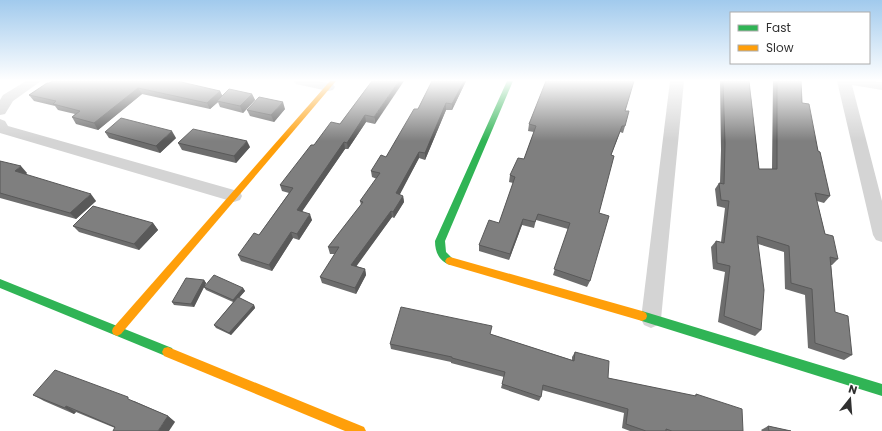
<svg xmlns="http://www.w3.org/2000/svg" width="882" height="431" font-family="Poppins,sans-serif">
  <style>
    .lines { fill: none; stroke-linecap: round; stroke-linejoin: round }
    .street { fill: #d4d4d4; fill-rule: evenodd }
    .fast { fill: #30b455; fill-rule: evenodd }
    .slow { fill: #ff9f0a; fill-rule: evenodd }
    .wall { fill: #6d6d6d }
    .shaded-wall { fill: #595959 }
    .building { fill: #7f7f7f; stroke: #595959 }
  </style>
  <rect width="100%" height="100%" fill="#fff"/>
  <g class="lines">
    <g class="street">
      <path d="M26 81H41L13 101 5 114 0 115V100L3 95Z"/>
      <path d="M294 81H317L333 84 335 87 333 90 328 91 296 84Z"/>
      <path d="M670 81H684L661 319 658 325 651 328 644 325 641 319Z"/>
      <path d="M837 81H872L882 82V90L852 85 882 201V242L876 240 873 235Z"/>
      <path d="M0 119 5 121 8 126 234 190 240 192 242 196 240 200 234 202 0 133Z"/>
    </g>
    <g class="fast">
      <path d="M507 81H513L445 241 446 252 455 261 453 264 450 265C439 261 435 252 435 241Z"/>
      <path d="M0 279 172 348 174 352 172 356 168 357 0 288Z"/>
      <path d="M642 311 882 384V396L642 321 638 319 637 316 638 313Z"/>
    </g>
    <g class="slow">
      <path d="M330 81H336L121 334 117 336 113 334 112 331 113 328Z"/>
      <path d="M450 257 642 311 646 313 647 316 646 319 642 321 450 265 447 264 445 261 447 258Z"/>
      <path d="M168 347 364 427 366 431H345L164 356 162 352 164 348Z"/>
    </g>
  </g>
  <g class="wall">
    <path d="M372 81 375 124 366 122 348 149H345L302 211 312 220 299 240 293 238 272 271 241 261 238 255 259 235 289 193 282 191 280 185 340 124Z"/>
    <path d="M432 81H466L452 110H446L425 160 419 158 399 195 403 196 404 202 394 218 392 217 356 266 365 269 366 275 356 294 322 283 320 277 335 254H330L328 247 361 205 360 201 377 179 372 177 371 171 386 157 418 109Z"/>
    <path d="M720 81H749L759 169H772L773 81H801L802 103 818 151 830 196 824 203 817 201 825 234 838 259 832 265H831L835 312 852 355 844 360 808 348 805 295 785 289 784 252 758 244 761 330 755 336 718 322 725 272 713 269 711 247 716 241 721 242 725 208 717 206 715 189 719 183H720L721 150Z"/>
    <path d="M49 83 220 91 222 96 252 94 255 100 243 113 220 107 218 102 210 109 142 94 98 130 76 124 72 117 75 114 58 110 55 106 34 101 29 95Z"/>
    <path d="M285 109 274 122 250 116 247 110Z"/>
    <path d="M625 111V126L623 133 620 132 611 155 599 213 590 281 587 287 553 275 568 229 536 220 534 228 522 225 509 260 479 251V245L499 223 513 183 509 182 510 175 524 159 534 132 528 131 529 124Z"/>
    <path d="M105 132 176 138 160 153 109 138Z"/>
    <path d="M178 143 250 147 236 163 182 150Z"/>
    <path d="M0 161 27 173 25 175 96 201 76 219 0 198Z"/>
    <path d="M153 223 158 230 139 250 79 232 73 226Z"/>
    <path d="M204 280 206 283 205 286 243 288 245 291 239 298 254 305 255 308 231 335 216 328 214 325 233 302 206 290 204 287 194 307 174 305 172 302Z"/>
    <path d="M490 334 572 360V357L575 352 608 378 695 396 696 394 743 431H630L622 428 624 413 542 390 541 397 539 401 501 388 504 377 451 363V362L391 349 390 344Z"/>
    <path d="M33 395 134 401 168 416 175 422 115 428 76 412 74 414 44 401Z"/>
    <path d="M768 426 791 431H762L761 430Z"/>
  </g>
  <g class="shaded-wall">
    <path d="M399 81H404L375 124 374 117Z"/>
    <path d="M464 81H466L452 110V104Z"/>
    <path d="M138 88 142 94 98 130 94 123Z"/>
    <path d="M220 91 223 97 217 101 218 102 210 109 207 103Z"/>
    <path d="M252 94 255 100 243 113 240 106Z"/>
    <path d="M283 102 285 109 274 122 271 115Z"/>
    <path d="M446 103V110L425 160V153Z"/>
    <path d="M365 115 366 122 348 149 347 143Z"/>
    <path d="M172 131 176 138 160 153 156 146Z"/>
    <path d="M247 141 250 147 236 163 234 156Z"/>
    <path d="M344 142 345 149 299 216 297 210Z"/>
    <path d="M419 152V158L397 200 396 193Z"/>
    <path d="M21 166 27 173 21 178 15 171Z"/>
    <path d="M91 194 96 201 76 219 70 213Z"/>
    <path d="M403 196 404 202 394 218 393 212Z"/>
    <path d="M391 211 392 217 353 271 351 265Z"/>
    <path d="M310 214 312 220 299 240 297 234Z"/>
    <path d="M523 219 522 225 509 260 510 254Z"/>
    <path d="M153 223 158 230 139 250 134 244Z"/>
    <path d="M291 232 293 238 272 271 269 265Z"/>
    <path d="M365 269 366 275 356 294 355 288Z"/>
    <path d="M204 280 206 283 194 307 191 304Z"/>
    <path d="M243 288 245 291 234 303 233 300Z"/>
    <path d="M254 305 255 308 231 335 229 333Z"/>
    <path d="M66 406 76 412 74 414 65 408Z"/>
    <path d="M168 416 175 422 169 431H158Z"/>
  </g>
  <g class="building">
    <path d="M53 81H177L220 91 207 103 138 88 94 123 72 117 80 111 53 104 56 101 29 95 47 83H49Z"/>
    <path d="M372 81H399L374 117 365 115 347 143 344 142 297 210 310 214 297 234 291 232 269 265 238 255 254 233 259 235 293 188 280 185 311 145H314L331 122 340 124Z"/>
    <path d="M432 81H464L452 104 446 103 425 153 419 152 396 193 403 196 393 212 391 211 351 265 365 269 355 288 320 277 339 247H328L363 202 360 201 380 173 371 171 381 155 386 157 414 109H418Z"/>
    <path d="M546 81H634L625 111H629L625 126H622L611 155 614 156 599 213 609 216 590 281 554 269 570 223 538 214 535 222 523 219 510 254 479 245 489 220 499 223 515 177 510 175 518 158 524 159 536 126 529 124Z"/>
    <path d="M723 81H749L759 169H777V81H801L802 103 809 104 818 151 820 152 830 196 815 193 825 234 833 236 838 259 830 257 835 312 848 316 852 355 815 343 812 289 791 283 789 246 757 236 764 290 761 330 724 316 730 266 717 263 716 241 724 243 729 201 721 200 719 183 724 184 725 144Z"/>
    <path d="M229 89 252 94 240 106 217 101Z"/>
    <path d="M259 97 283 102 271 115 247 110Z"/>
    <path d="M121 118 172 131 156 146 105 132Z"/>
    <path d="M193 129 247 141 234 156 178 143Z"/>
    <path d="M0 161 21 166 15 171 91 194 70 213 0 193Z"/>
    <path d="M93 206 153 223 134 244 73 226Z"/>
    <path d="M214 275 243 288 233 300 204 287Z"/>
    <path d="M186 278 204 280 191 304 172 302Z"/>
    <path d="M238 297 254 305 229 333 214 325Z"/>
    <path d="M401 307 492 326 490 334 574 361 575 352 609 361 608 378 696 396V394L742 409 743 431H672L666 429V431H646L626 424 628 409 543 385 541 397 502 384 505 372 452 358V357L390 344Z"/>
    <path d="M55 370 128 397V399L168 416 158 431H113L115 427 66 406 65 408 33 395Z"/>
    <path d="M768 426 791 431H769Z"/>
  </g>
  <linearGradient id="sky" x2="0" y2="1"><stop stop-color="#a1caed"/><stop offset="0.57" stop-color="#fff"/><stop offset="1" stop-color="#fff" stop-opacity="0"/></linearGradient>
  <rect width="882" height="141" fill="url(#sky)"/>
  <rect x="730" y="12" width="140" height="52" fill="#ffffff" stroke="#acacac"/>
  <rect x="738" y="25" width="20" height="6" fill="#30b455" stroke="#acacac"/>
  <text x="766" y="32" font-size="12" fill="#303030">Fast</text>
  <rect x="738" y="45" width="20" height="6" fill="#ff9f0a" stroke="#acacac"/>
  <text x="766" y="52" font-size="12" fill="#303030">Slow</text>
  <g transform="translate(850 399) rotate(17)" stroke="#ffffff" stroke-width="3" paint-order="stroke">
  <path d="M0-3L7 15L0 10L-7 15Z" fill="#303030"/>
  <text y="-6" font-size="11" font-weight="bold" text-anchor="middle" fill="#303030">N</text>
  </g>
</svg>
